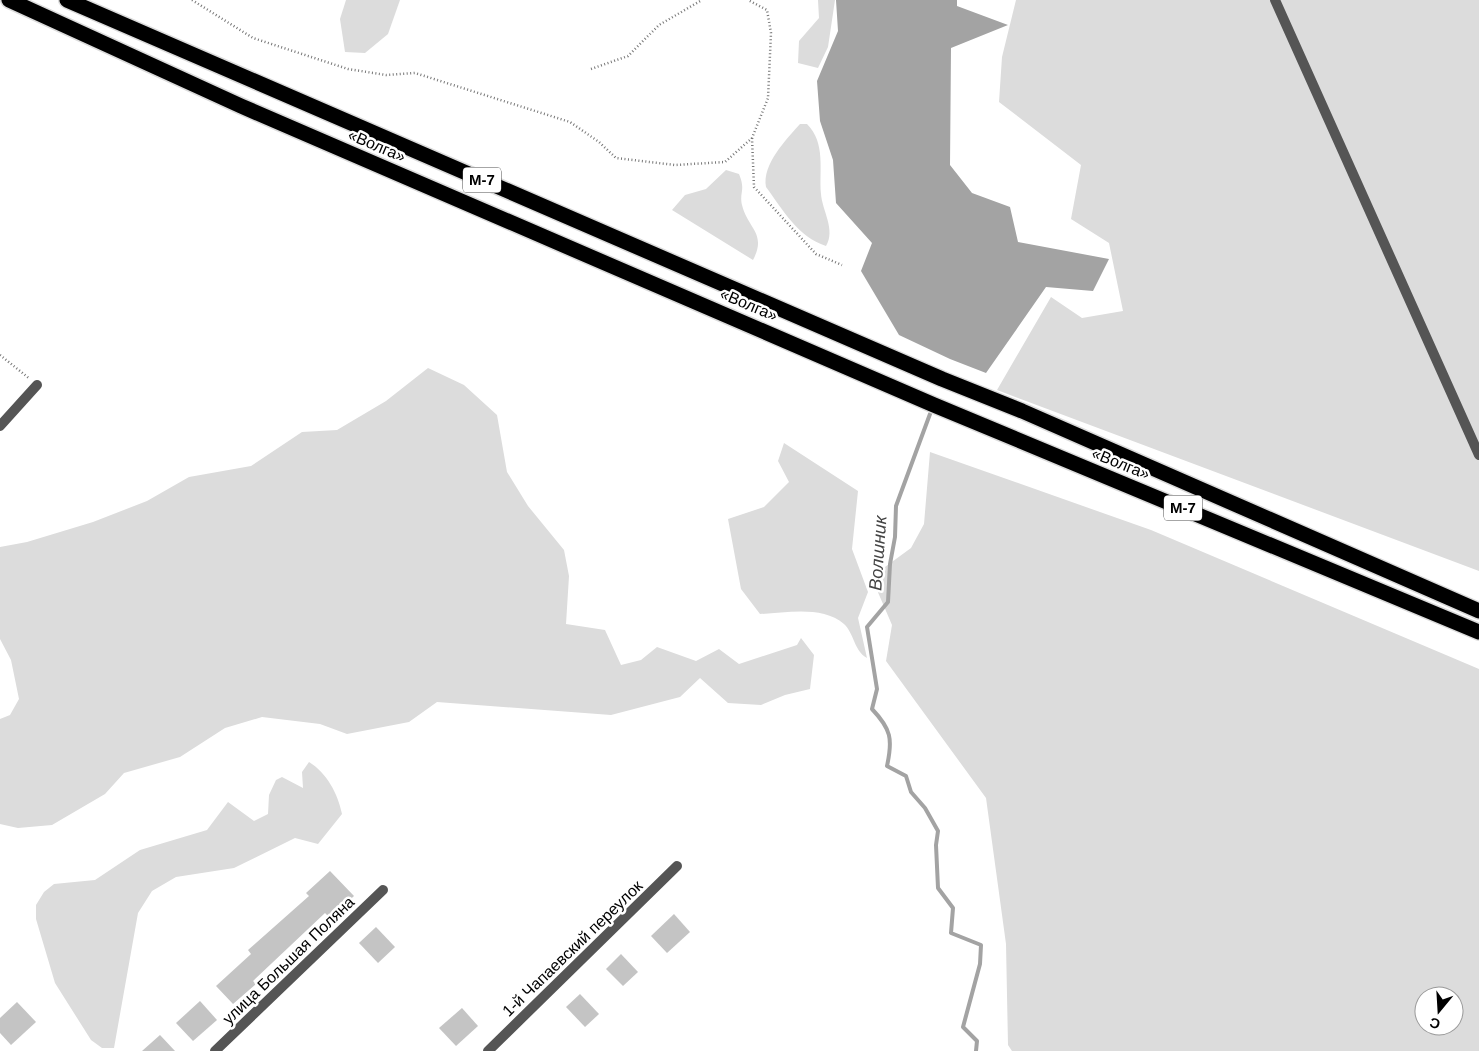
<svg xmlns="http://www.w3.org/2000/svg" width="1479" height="1051" font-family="Arial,sans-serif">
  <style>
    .green { fill: #dcdcdc; fill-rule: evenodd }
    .water { fill: #a3a3a3 }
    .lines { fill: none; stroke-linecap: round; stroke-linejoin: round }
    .stream { stroke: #a3a3a3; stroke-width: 4 }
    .building { fill: #c4c4c4 }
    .highway-casing { stroke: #dbdbdb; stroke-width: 18 }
    .path { stroke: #777; stroke-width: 2.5; stroke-dasharray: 1 2.5; stroke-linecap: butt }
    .street { stroke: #555; stroke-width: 10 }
    .highway { stroke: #000; stroke-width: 15 }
    .labels { text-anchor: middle; stroke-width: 5; stroke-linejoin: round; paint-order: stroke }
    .shield { fill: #fff; stroke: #4c4c4c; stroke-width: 1 }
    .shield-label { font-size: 15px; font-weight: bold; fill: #000 }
    .street-label { font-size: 16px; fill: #000; stroke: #fff }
    .water-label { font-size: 18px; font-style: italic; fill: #444; stroke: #fff }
  </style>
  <rect width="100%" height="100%" fill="#fff"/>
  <g class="green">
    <path d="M346 0H400L388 34 365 53 345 52 340 19Z"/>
    <path d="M818 0H835L828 47 818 68 798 63 799 41 819 18Z"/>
    <path d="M1016 0H1479V571L997 390 1051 297 1082 318 1123 311 1109 243 1071 219 1081 165 999 102 1002 57Z"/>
    <path d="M800 124H807C826 143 819 170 821 194 822 210 836 230 826 246 798 237 783 210 766 187 762 164 786 140 800 124Z"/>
    <path d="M726 170 739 174C746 191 739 192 742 205 748 229 767 233 753 260L672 210 685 195 706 189Z"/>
    <path d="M428 368 464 385 497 415 507 472 528 506 564 550 569 576 566 624 605 630 621 665 641 660 657 647 696 661 719 649 739 664 797 645 801 638 814 655 810 689 785 695 761 705 728 703 700 678 680 697 611 715 437 702 409 722 347 734 320 724 262 717 225 728 180 757 124 773 105 794 52 825 18 828 0 824V719L10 715 19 699 11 660 0 639V547L27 542 93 522 147 501 189 477 251 466 302 432 337 430 386 401Z"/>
    <path d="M784 443 858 491 852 549 868 592 858 618 867 658C854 651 854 633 844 624 822 605 786 613 760 614L741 589 728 519 764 507 789 482 778 461Z"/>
    <path d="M930 452 1151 530 1479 669V1051H1012L1008 1045 1006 944 986 798 886 661 892 625 877 590 885 567 911 548 924 524ZM1424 996H1454V1026H1424Z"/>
    <path d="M309 762C327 773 338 794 342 814L318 844 295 838 234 868 176 877 152 891 138 913 114 1048H102L91 1040 55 983 36 919V905L44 892 54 884 95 880 140 850 207 830 228 802 254 821 268 814 269 795 276 780 282 777 303 788 302 772Z"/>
  </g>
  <path class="water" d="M836 0H957V6L1008 25 951 48 950 165 972 193 1010 207 1018 242 1109 259 1093 291 1046 287 986 373 950 359 899 335 861 271 872 243 836 203 833 160 820 121 817 81 838 31Z"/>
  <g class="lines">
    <path class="stream" d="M930 414 896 506 895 537 890 564 888 602 867 627 877 689 872 709C891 729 893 739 887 766L906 776 911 792 925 808 938 831 936 845 938 888 953 908 951 933 981 945 980 964 963 1027 977 1041 976 1051"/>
  </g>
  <g class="building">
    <path d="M330 871 354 896 330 918 325 913 253 981 256 984 233 1004 216 986 251 954 248 950 309 896 306 893Z"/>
    <path d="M674 914 690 932 667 953 651 936Z"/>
    <path d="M376 927 395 947 378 963 359 943Z"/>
    <path d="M621 954 638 972 623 986 606 969Z"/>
    <path d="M580 994 599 1014 585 1027 566 1007Z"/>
    <path d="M200 1001 217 1020 193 1041 176 1023Z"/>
    <path d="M17 1002 36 1022 11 1045 0 1033V1018Z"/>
    <path d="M462 1008 478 1026 456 1046 439 1028Z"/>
    <path d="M160 1035 175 1051H142Z"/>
  </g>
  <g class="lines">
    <defs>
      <g id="highway">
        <path d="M9 0 241 106 934 405 1479 632"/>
        <path d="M67 0 942 379 1022 411 1479 611"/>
      </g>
    </defs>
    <use href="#highway" class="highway-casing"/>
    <g class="path">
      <path d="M192 0 253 38 348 69 386 75 415 73 570 122 599 142 616 158 675 165 725 162 752 138 768 98 771 33 767 10 748 0"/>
      <path d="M591 69 628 56 659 25 702 0"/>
      <path d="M752 138 754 187 816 254 842 265"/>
      <path d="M0 355 30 379"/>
    </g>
    <g class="street">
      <path d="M1275 0 1479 455"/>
      <path d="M0 426 37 385"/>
      <path d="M215 1051 383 890"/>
      <path d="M488 1051 677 866"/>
    </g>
    <use href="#highway" class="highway"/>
  </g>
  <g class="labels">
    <g class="shield">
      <rect x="463" y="167.5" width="38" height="25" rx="4"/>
      <rect x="1164" y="495.5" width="38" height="25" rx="4"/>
    </g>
    <g class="shield-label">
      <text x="482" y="185">М-7</text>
      <text x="1183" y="513">М-7</text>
    </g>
    <g class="street-label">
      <text transform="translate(377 145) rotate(23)" y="6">«Волга»</text>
      <text transform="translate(749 304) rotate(23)" y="6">«Волга»</text>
      <text transform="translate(1121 463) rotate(22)" y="6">«Волга»</text>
      <text transform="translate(572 948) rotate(-44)" y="6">1-й Чапаевский переулок</text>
      <text transform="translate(288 960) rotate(-44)" y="6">улица Большая Поляна</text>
    </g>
    <g class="water-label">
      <text transform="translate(878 553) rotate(-86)" y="6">Волшник</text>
    </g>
  </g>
  <g transform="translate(1439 1011) rotate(198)"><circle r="24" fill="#ffffff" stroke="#999999"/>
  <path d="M0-4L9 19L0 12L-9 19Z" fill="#000000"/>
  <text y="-8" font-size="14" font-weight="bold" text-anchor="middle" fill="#000000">С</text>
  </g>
</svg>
